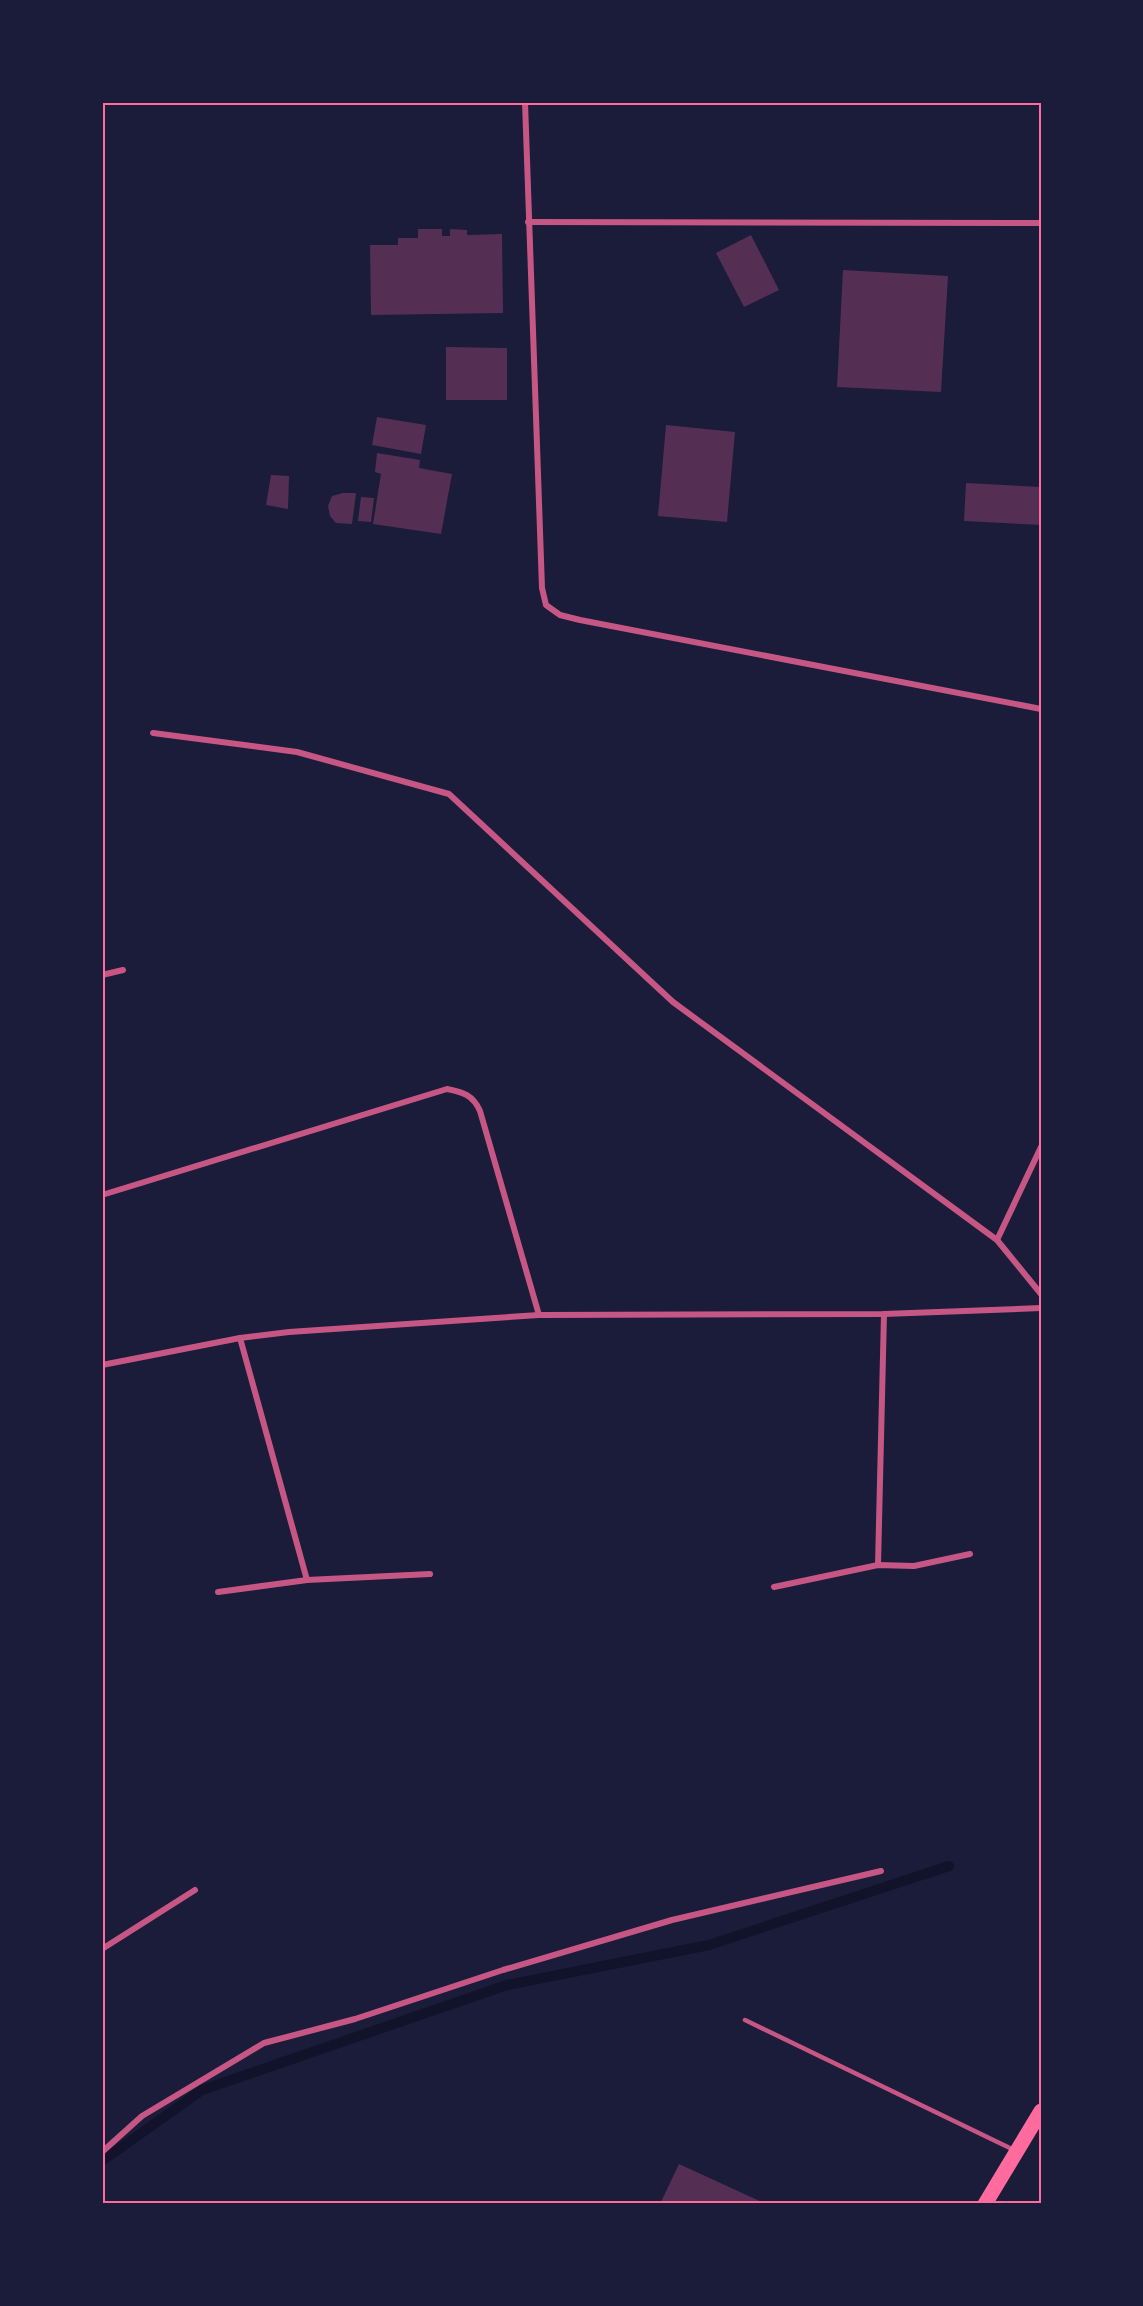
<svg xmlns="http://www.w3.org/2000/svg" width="1143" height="2306" font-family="Karla,sans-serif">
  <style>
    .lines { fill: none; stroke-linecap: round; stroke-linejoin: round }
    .stream { stroke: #12122b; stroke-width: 10 }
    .building { fill: #542f53 }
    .service { stroke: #c65784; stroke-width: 4.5 }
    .minor { stroke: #c65784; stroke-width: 6 }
    .primary { stroke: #ff6b9d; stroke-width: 15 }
    .neatline { fill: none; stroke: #ff6b9d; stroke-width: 2 }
  </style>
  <rect width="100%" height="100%" fill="#1b1b3a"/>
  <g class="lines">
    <path class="stream" d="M102 2161 202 2090 507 1985 709 1945 949 1866"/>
  </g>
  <g class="building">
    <path d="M418 229H442V236H450V229L467 230V235L502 234 503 313 371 315 370 245H398V238H418Z"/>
    <path d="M751 235 779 290 744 307 716 253Z"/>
    <path d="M843 270 948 276 941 392 837 387Z"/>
    <path d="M446 347 507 348V400H446Z"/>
    <path d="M377 417 426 425 421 454 372 445Z"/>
    <path d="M666 425 735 432 727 522 658 516Z"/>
    <path d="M377 453 420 460 419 468 452 474 441 534 373 524 381 474 375 472Z"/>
    <path d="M271 475 289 476 288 509 266 505Z"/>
    <path d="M966 483 1041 487V525L964 521Z"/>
    <path d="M343 493H356L352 524 336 523 330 516 328 506 332 496Z"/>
    <path d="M361 497 374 498 371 522 358 521Z"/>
    <path d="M679 2164 766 2204H660Z"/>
  </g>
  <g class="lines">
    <path class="service" d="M745 2020 1014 2150"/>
    <g class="minor">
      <path d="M525 102 542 588 546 605 560 615 580 620 1041 709"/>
      <path d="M528 222 1041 223"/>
      <path d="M153 733 297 752 449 794 673 1002 997 1240 1041 1294"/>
      <path d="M102 975 123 970"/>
      <path d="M102 1195 447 1089C463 1092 473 1095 480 1111L539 1315"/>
      <path d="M997 1240 1041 1147"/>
      <path d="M240 1338 307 1580"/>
      <path d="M102 1365 240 1338 289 1332 539 1315 884 1314 1041 1308"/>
      <path d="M878 1565 884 1314"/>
      <path d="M774 1587 878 1565 914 1566 970 1554"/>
      <path d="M218 1592 307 1580 430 1574"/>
      <path d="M102 1949 195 1890"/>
      <path d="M102 2152 142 2116 264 2043 355 2019 503 1970 672 1920 881 1871"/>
    </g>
    <path class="primary" d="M985 2204 1041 2111"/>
  </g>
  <rect width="1143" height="2306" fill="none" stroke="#1b1b3a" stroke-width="207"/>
  <rect x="104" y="104" width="936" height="2098" class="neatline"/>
</svg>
